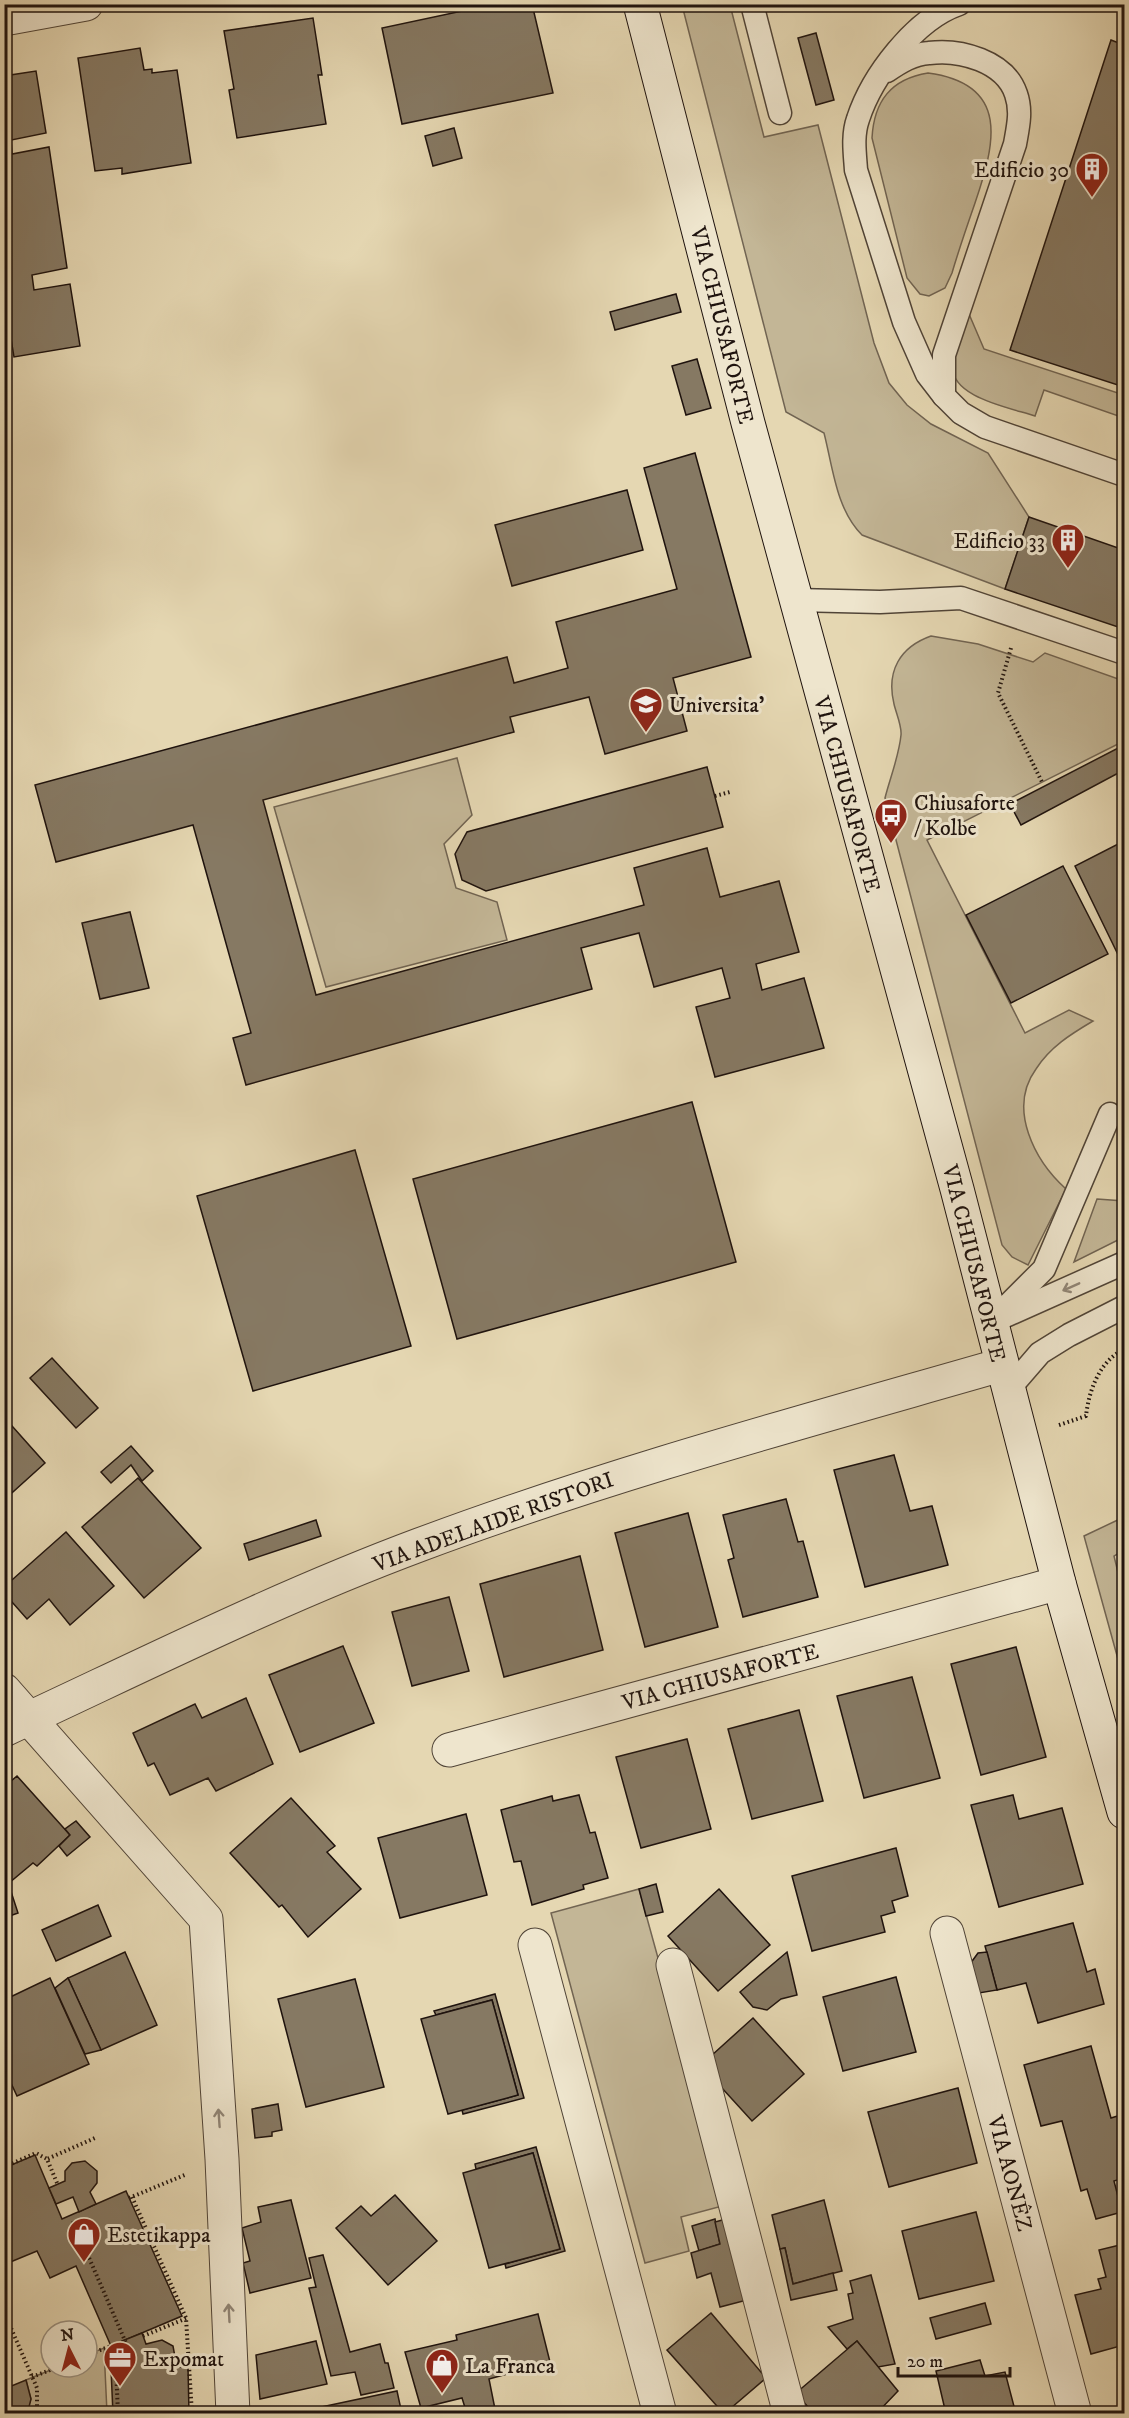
<svg xmlns="http://www.w3.org/2000/svg" width="1129" height="2418" font-family="'IM FELL DW Pica',serif">
  <style>
    .green { fill: #c3b696; stroke: #716452; stroke-width: 1.5 }
    .building { fill: #867963; stroke: #1f130e; stroke-width: 1.5 }
    .lines { fill: none; stroke-linecap: round; stroke-linejoin: round }
    .lane-casing { stroke: #504437; stroke-width: 25 }
    .street-casing { stroke: #504437; stroke-width: 35 }
    .secondary-casing { stroke: #1f130e; stroke-width: 35 }
    .path { stroke: #1f130e; stroke-width: 4; stroke-dasharray: 1.5 3; stroke-linecap: butt }
    .lane { stroke: #eee5cd; stroke-width: 22 }
    .street { stroke: #eee5cd; stroke-width: 33 }
    .secondary { stroke: #eee5cd; stroke-width: 33 }
    .oneway { stroke: #918677 }
    .labels { text-anchor: middle; stroke-width: 6; stroke-linejoin: round; paint-order: stroke }
    .poi-label { font-size: 22px; fill: #1f130e; stroke: #eee5cd; text-anchor: start }
    .street-label { font-size: 22px; fill: #1f130e; stroke: #eee5cd }
  </style>
  <rect width="100%" height="100%" fill="#e5d7b2"/>
  <filter id="stains"><feTurbulence type="fractalNoise" baseFrequency=".00333" numOctaves="4"/><feColorMatrix values="0 0 0 0 .2 0 0 0 0 .09 0 0 0 0 .02 0 0 0 .5 -.17"/></filter>
  <radialGradient id="worn" r=".72"><stop offset=".6" stop-color="#630" stop-opacity="0"/><stop offset="1" stop-color="#630" stop-opacity=".3"/></radialGradient>
  <g class="green">
    <path d="M682 5H730L764 137 818 125 874 343 889 383 907 405 931 424 988 453 1029 517 1005 589 862 535C836 509 833 468 824 433L786 412Z"/>
    <path d="M928 73C1011 84 995 144 975 203 967 226 959 249 952 273L945 288 929 296 920 294 907 278 872 138C874 101 891 79 928 73Z"/>
    <path d="M969 314 984 349 1124 395V418L1044 390 1035 416C1011 408 946 397 953 362 955 346 964 329 969 314Z"/>
    <path d="M931 636 978 644 1033 662 1045 653 1124 681V741L927 840 1025 1033 1069 1010 1093 1021C1071 1034 1050 1047 1036 1069 1007 1109 1035 1161 1066 1189L1028 1265 1012 1257 1002 1245 885 798C890 778 899 756 901 735 902 726 896 713 894 704 886 671 900 647 931 636Z"/>
    <path d="M457 758 472 815 444 844 456 888 497 902 507 940 326 987 274 807Z"/>
    <path d="M1097 1199 1124 1201V1237L1074 1262Z"/>
    <path d="M1124 1517V1550L1114 1556 1124 1597V1681L1084 1536Z"/>
    <path d="M639 1889 726 2205 681 2217 689 2251 645 2263 551 1913Z"/>
    <path d="M104 2348 107 2413H26L31 2399 26 2380 58 2367H87V2355Z"/>
  </g>
  <g class="building">
    <path d="M495 4H532L553 93 402 124 382 28Z"/>
    <path d="M313 18 322 75H318L326 124 237 138 229 90 234 89 224 31Z"/>
    <path d="M816 33 834 100 816 105 798 38Z"/>
    <path d="M1111 40 1124 45V387L1010 350Z"/>
    <path d="M140 48 144 70 152 69V73L177 70 191 163 122 174V168L95 171 78 58Z"/>
    <path d="M36 71 46 133 11 140 12 154 49 147 67 268 32 275 34 290 70 284 80 346 14 357 4 296V76Z"/>
    <path d="M454 128 462 158 433 166 425 136Z"/>
    <path d="M676 294 681 312 615 330 610 312Z"/>
    <path d="M697 359 711 408 686 415 672 366Z"/>
    <path d="M695 453 751 657 673 678 687 731 605 754 589 697 510 717 514 732 263 800 316 995 644 905 634 868 707 848 720 897 779 881 799 952 756 964 762 990 804 978 824 1048 715 1077 696 1007 730 998 722 968 654 987 639 933 581 948 592 989 246 1085 233 1038 251 1033 193 825 56 862 35 785 507 657 514 683 568 668 556 622 677 589 644 468Z"/>
    <path d="M627 490 643 550 512 586 495 525Z"/>
    <path d="M1029 517 1124 550V629L1005 589Z"/>
    <path d="M1124 745V770L1021 825 1010 804Z"/>
    <path d="M707 767 723 827 486 891 462 880 455 854 467 832Z"/>
    <path d="M1124 841V967L1075 866Z"/>
    <path d="M1063 866 1108 954 1011 1003 966 915Z"/>
    <path d="M130 912 149 988 100 999 82 923Z"/>
    <path d="M692 1102 736 1262 457 1339 413 1179Z"/>
    <path d="M355 1150 411 1346 253 1391 197 1196Z"/>
    <path d="M52 1358 98 1408 76 1428 30 1378Z"/>
    <path d="M4 1417 45 1463 4 1500Z"/>
    <path d="M131 1446 153 1471 142 1481 131 1465 111 1483 101 1472Z"/>
    <path d="M894 1455 910 1511 932 1506 948 1565 865 1587 834 1470Z"/>
    <path d="M138 1478 201 1548 144 1598 82 1527Z"/>
    <path d="M786 1499 798 1542 803 1541 818 1597 743 1617 728 1560 734 1558 723 1515Z"/>
    <path d="M688 1513 718 1627 645 1647 615 1533Z"/>
    <path d="M316 1520 321 1536 249 1560 244 1544Z"/>
    <path d="M66 1532 114 1586 70 1625 49 1599 27 1619 4 1593V1587Z"/>
    <path d="M580 1556 603 1650 504 1677 480 1584Z"/>
    <path d="M449 1597 469 1671 412 1686 392 1612Z"/>
    <path d="M343 1646 374 1723 300 1752 269 1675Z"/>
    <path d="M1016 1647 1046 1757 981 1775 951 1664Z"/>
    <path d="M912 1677 940 1778 864 1798 837 1696Z"/>
    <path d="M246 1698 273 1764 216 1791 208 1778 170 1795 154 1763 148 1766 133 1733 195 1704 202 1718Z"/>
    <path d="M799 1710 823 1801 752 1819 728 1729Z"/>
    <path d="M687 1739 711 1829 641 1848 616 1757Z"/>
    <path d="M17 1776 70 1835 37 1866 33 1863 9 1883 4 1870V1787Z"/>
    <path d="M579 1795 590 1833 595 1832 608 1878 583 1885 584 1889 532 1905 521 1861 514 1862 501 1810 552 1796 553 1801Z"/>
    <path d="M1013 1795 1019 1819 1062 1808 1083 1884 999 1907 971 1805Z"/>
    <path d="M291 1798 335 1846 327 1852 361 1889 308 1937 282 1905 279 1907 230 1853Z"/>
    <path d="M466 1814 487 1895 400 1918 378 1838Z"/>
    <path d="M76 1821 90 1837 67 1856 59 1846 70 1835 65 1829Z"/>
    <path d="M896 1848 908 1896 892 1901 895 1912 881 1916 885 1932 812 1951 792 1876Z"/>
    <path d="M4 1870 18 1913 4 1918Z"/>
    <path d="M656 1884 663 1912 646 1916 639 1889Z"/>
    <path d="M719 1889 770 1945 718 1991 668 1936Z"/>
    <path d="M98 1905 111 1936 56 1961 42 1930Z"/>
    <path d="M1073 1923 1087 1972 1095 1969 1104 2004 1038 2023 1026 1983 997 1990 985 1946Z"/>
    <path d="M125 1952 157 2025 101 2050 68 1978Z"/>
    <path d="M787 1952 797 1995 781 1999 767 2010 753 2007 740 1992Z"/>
    <path d="M987 1952 997 1990 973 1994 970 1964 978 1953Z"/>
    <path d="M896 1977 916 2052 843 2071 823 1997Z"/>
    <path d="M50 1978 89 2064 17 2096 4 2068V2000Z"/>
    <path d="M68 1978 101 2050 85 2054 55 1988Z"/>
    <path d="M355 1979 384 2087 306 2107 278 1999Z"/>
    <path d="M495 1994 524 2098 463 2114 462 2110 518 2095 492 2000 436 2015 434 2011Z"/>
    <path d="M492 2000 518 2095 448 2114 421 2019Z"/>
    <path d="M753 2018 804 2074 752 2121 701 2065Z"/>
    <path d="M1091 2046 1111 2118 1124 2114V2178L1114 2181 1122 2212 1096 2219 1087 2189 1081 2191 1062 2121 1041 2126 1024 2065Z"/>
    <path d="M958 2088 977 2163 889 2187 868 2112Z"/>
    <path d="M278 2104 282 2130 272 2132V2136L255 2138 252 2109Z"/>
    <path d="M536 2147 565 2251 506 2268 505 2264 560 2249 533 2153 476 2169 475 2164Z"/>
    <path d="M533 2153 560 2249 489 2268 463 2173Z"/>
    <path d="M35 2155 62 2219 126 2191 182 2316 111 2346 76 2266 50 2278 37 2251 8 2263 4 2254V2168Z"/>
    <path d="M85 2161 97 2171V2183L90 2192 96 2204 79 2212 73 2197 56 2204 49 2188 65 2181V2171L72 2163Z"/>
    <path d="M395 2195 437 2241 388 2285 336 2228 361 2206 371 2216Z"/>
    <path d="M291 2200 311 2278 250 2293 243 2263 250 2261 242 2228 261 2222 258 2207Z"/>
    <path d="M824 2200 842 2271 793 2284 785 2248 780 2249 772 2215Z"/>
    <path d="M976 2212 994 2281 919 2299 902 2231Z"/>
    <path d="M715 2219 720 2244 699 2251 692 2226Z"/>
    <path d="M726 2219 747 2300 720 2307 711 2273 697 2278 691 2253 720 2244 715 2222Z"/>
    <path d="M1124 2244V2345L1091 2354 1075 2295 1101 2289 1098 2279 1106 2277 1099 2250Z"/>
    <path d="M785 2248 793 2284 833 2273 837 2290 791 2300 780 2249Z"/>
    <path d="M323 2255 350 2352 380 2344 385 2363H388L394 2388 361 2395 355 2372 331 2376 309 2288 316 2287 309 2258Z"/>
    <path d="M871 2275 895 2364 878 2367 857 2341 847 2349 828 2327 853 2319 848 2294 853 2293 850 2281Z"/>
    <path d="M985 2303 991 2324 936 2339 930 2318Z"/>
    <path d="M711 2313 766 2378 724 2414 667 2350Z"/>
    <path d="M538 2314 550 2362 489 2379 496 2414H467L462 2398 421 2408 405 2352 457 2340 456 2335Z"/>
    <path d="M142 2333 146 2344 162 2340 173 2346 175 2357 172 2367H188L189 2414H113L111 2369 123 2370 122 2341Z"/>
    <path d="M316 2341 327 2384 260 2399 256 2355Z"/>
    <path d="M857 2341 898 2391 876 2414H814L796 2393Z"/>
    <path d="M980 2360 985 2376 1005 2372 1016 2414H946L936 2371Z"/>
    <path d="M26 2380 31 2399 28 2411 26 2414H4V2389Z"/>
    <path d="M397 2391 402 2414H289L326 2406Z"/>
    <path d="M590 2407 592 2414H566Z"/>
    <path d="M557 2409 558 2414H544V2411Z"/>
  </g>
  <g class="lines">
    <defs>
      <g id="lane">
        <path d="M752 4 780 113"/>
        <path d="M959 4C915 19 872 76 858 119 852 136 855 154 856 170L904 322 927 374 944 396 961 413 985 427 1124 475"/>
        <path d="M887 71C900 62 913 54 929 53 960 49 1005 61 1016 94 1022 111 1018 127 1015 144L944 355V396"/>
        <path d="M796 600 880 602 961 598 1124 653"/>
        <path d="M1003 1317 1124 1263"/>
        <path d="M990 1323 1044 1269 1110 1114"/>
        <path d="M1008 1390 1040 1353 1069 1335 1124 1307"/>
      </g>
      <g id="street">
        <path d="M4 19 86 4"/>
        <path d="M4 1690 206 1919 222 2159 233 2414"/>
        <path d="M4 1730C142 1666 277 1598 419 1545 609 1474 806 1421 1001 1365"/>
        <path d="M449 1750 1059 1583"/>
        <path d="M947 1933 1075 2414"/>
        <path d="M535 1945 660 2414"/>
        <path d="M673 1965 790 2414"/>
      </g>
      <path id="secondary" d="M640 4 748 423 957 1189 1059 1583 1124 1812"/>
    </defs>
    <use href="#lane" class="lane-casing"/>
    <use href="#street" class="street-casing"/>
    <use href="#secondary" class="secondary-casing"/>
    <g class="path">
      <path d="M1011 648 998 693 1042 782"/>
      <path d="M715 796 730 792"/>
      <path d="M1059 1425 1086 1416C1089 1390 1099 1362 1124 1349"/>
      <path d="M4 2167 36 2153 47 2159"/>
      <path d="M57 2183 47 2159 95 2138"/>
      <path d="M132 2197 186 2318 192 2414"/>
      <path d="M129 2198 187 2174"/>
      <path d="M73 2221 126 2343"/>
      <path d="M4 2312 37 2388V2414"/>
      <path d="M143 2336 187 2318"/>
      <path d="M115 2344 118 2414"/>
      <path d="M87 2355 111 2346"/>
      <path d="M32 2377 58 2367"/>
    </g>
    <use href="#lane" class="lane"/>
    <use href="#street" class="street"/>
    <use href="#secondary" class="secondary"/>
  </g>
  <defs><path id="oneway-shaft" d="M-6 0H5M1.5-3L5.5 0L1.5 3" fill="none" stroke-width="1.6" stroke-linecap="round" stroke-linejoin="round" transform="scale(1.5)"/></defs>
  <g class="oneway">
    <use href="#oneway-shaft" transform="translate(1071 1287) rotate(156)"/>
    <use href="#oneway-shaft" transform="translate(219 2118) rotate(-94)"/>
    <use href="#oneway-shaft" transform="translate(229 2313) rotate(-93)"/>
  </g>
  <defs>
    <symbol id="building-pin" viewBox="-11 -11 22 30"><path d="M0 17L-7.5 6A9.5 9.5 0 1 1 7.5 6Z" fill="#8f2418" stroke="#eee5cd"/><path d="M-4-6H4V6H1V3H-1V6H-4ZM-2.5-4.3h1.7v1.8h-1.7ZM.8-4.3h1.7v1.8H.8ZM-2.5-1h1.7V.8h-1.7ZM.8-1h1.7V.8H.8Z" fill="#fff"/></symbol>
    <symbol id="school-pin" viewBox="-11 -11 22 30"><path d="M0 17L-7.5 6A9.5 9.5 0 1 1 7.5 6Z" fill="#8f2418" stroke="#eee5cd"/><path d="M0-5L7-2L0 1L-7-2ZM-4 1L0 2.5L4 1V4Q0 6-4 4Z" fill="#fff"/></symbol>
    <symbol id="bus-pin" viewBox="-11 -11 22 30"><path d="M0 17L-7.5 6A9.5 9.5 0 1 1 7.5 6Z" fill="#8f2418" stroke="#eee5cd"/><path d="M-5-6H5V4H4V6H2V4H-2V6H-4V4H-5ZM-3.5-4V0h7V-4ZM-3.5 1.2v1.5H-2V1.2ZM2 1.2v1.5H3.5V1.2Z" fill="#fff"/></symbol>
    <symbol id="shop-pin" viewBox="-11 -11 22 30"><path d="M0 17L-7.5 6A9.5 9.5 0 1 1 7.5 6Z" fill="#8f2418" stroke="#eee5cd"/><path d="M-5-2.5h2.3a2.7 3.5 0 0 1 5.4 0H5L5.5 6h-11ZM-1.5-2.5h3a1.5 2.3 0 0 0-3 0Z" fill="#fff"/></symbol>
    <symbol id="office-pin" viewBox="-11 -11 22 30"><path d="M0 17L-7.5 6A9.5 9.5 0 1 1 7.5 6Z" fill="#8f2418" stroke="#eee5cd"/><path d="M-6-3h4V-5.5h4V-3h4V5H-6ZM-1-4.5V-3h2v-1.5ZM-6 0V1H6V0Z" fill="#fff"/></symbol>
  </defs>
  <g fill-rule="evenodd">
    <use href="#building-pin" x="1073" y="150" width="38" height="52"/>
    <use href="#building-pin" x="1049" y="521" width="38" height="52"/>
    <use href="#school-pin" x="627" y="685" width="38" height="52"/>
    <use href="#bus-pin" x="872" y="796" width="38" height="52"/>
    <use href="#shop-pin" x="65" y="2215" width="38" height="52"/>
    <use href="#office-pin" x="101" y="2339" width="38" height="52"/>
    <use href="#shop-pin" x="423" y="2346" width="38" height="52"/>
  </g>
  <g class="labels">
    <g class="poi-label">
      <text x="1069" y="177" text-anchor="end">Edificio 30</text>
      <text x="1045" y="548" text-anchor="end">Edificio 33</text>
      <text x="669" y="712">Universita'</text>
      <text x="914" y="810">Chiusaforte<tspan x="914" dy="25">/ Kolbe</tspan></text>
      <text x="107" y="2242">Estetikappa</text>
      <text x="143" y="2366">Expomat</text>
      <text x="465" y="2373">La Franca</text>
    </g>
    <g class="street-label">
      <text transform="translate(723 325) rotate(76)" y="8">VIA CHIUSAFORTE</text>
      <text transform="translate(848 794) rotate(75)" y="8">VIA CHIUSAFORTE</text>
      <text transform="translate(975 1263) rotate(76)" y="8">VIA CHIUSAFORTE</text>
      <text transform="translate(493 1521) rotate(-20)" y="8">VIA ADELAIDE RISTORI</text>
      <text transform="translate(720 1676) rotate(-15)" y="8">VIA CHIUSAFORTE</text>
      <text transform="translate(1011 2173) rotate(75)" y="8">VIA AONÊZ</text>
    </g>
  </g>
  <rect width="1129" height="2418" fill="none" stroke="#e5d7b2" stroke-width="24"/>
  <rect x="6" y="6" width="1117" height="2406" fill="none" stroke="#1f130e" stroke-width="3"/>
  <rect x="12" y="12" width="1105" height="2394" fill="none" stroke="#1f130e" stroke-width="1.5"/>
  <g transform="translate(69 2349) rotate(354)"><circle r="28" fill="#eee5cd" stroke="#9b9181" stroke-width="1.5"/>
  <path d="M0-4.5L10 22L0 15L-10 22Z" fill="#8f2418"/>
  <text y="-9" font-size="16" font-weight="bold" text-anchor="middle" fill="#1f130e">N</text>
  </g>
  <path d="M898 2367v9h112v-9" fill="none" stroke="#1f130e" stroke-width="3"/>
  <text x="907" y="2367" font-size="18" fill="#1f130e" stroke="#eee5cd" stroke-width="4.5" paint-order="stroke">20 m</text>
  <rect width="100%" height="100%" filter="url(#stains)"/>
  <rect width="100%" height="100%" fill="url(#worn)"/>
</svg>
